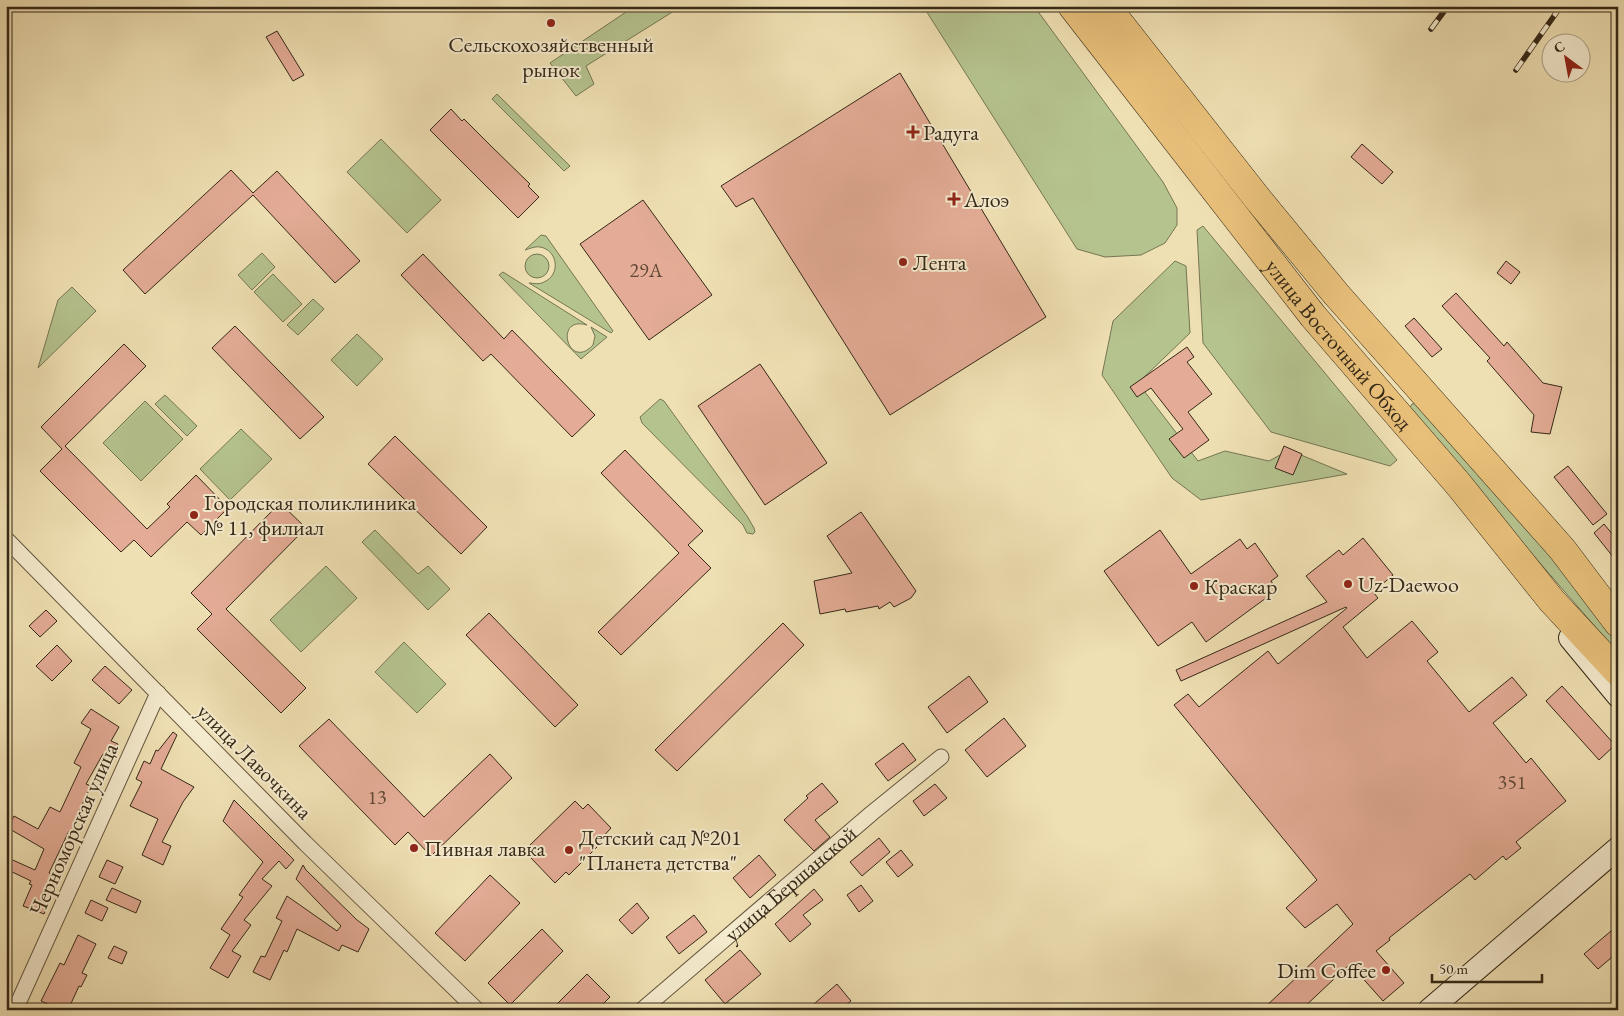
<svg xmlns="http://www.w3.org/2000/svg" width="1624" height="1016" font-family="'EB Garamond',serif">
  <style>
    .green { fill: #b5c38f; stroke: #757653 }
    .building { fill: #e4ac96; stroke: #352817 }
    .lines { fill: none; stroke-linecap: round; stroke-linejoin: round }
    .street-casing { stroke: #64563e; stroke-width: 17 }
    .secondary-casing { stroke: #352817; stroke-width: 24 }
    .highway-casing { stroke: #352817; stroke-width: 29 }
    .street { stroke: #f5ebce; stroke-width: 15 }
    .secondary { stroke: #f5ebce; stroke-width: 22 }
    .highway { stroke: #e8c07a; stroke-width: 28 }
    .rail-casing { stroke: #352817; stroke-width: 5.5 }
    .rail { stroke: #f5ebce; stroke-width: 4; stroke-dasharray: 11; stroke-linecap: butt }
    .poi-dot { fill: #8f2418; stroke: #f5ebce; stroke-width: 2 }
    .labels { text-anchor: middle; stroke-width: 4; stroke-linejoin: round; paint-order: stroke }
    .number-label { font-size: 20px; fill: #614937 }
    .poi-label { font-size: 22px; fill: #352817; stroke: #f5ebce; text-anchor: start }
    .street-label { font-size: 22px; fill: #352817; stroke: #f5ebce }
  </style>
  <rect width="100%" height="100%" fill="#efe0b3"/>
  <filter id="stains"><feTurbulence type="fractalNoise" baseFrequency=".004" numOctaves="4"/><feColorMatrix values="0 0 0 0 .2 0 0 0 0 .09 0 0 0 0 .02 0 0 0 .5 -.17"/></filter>
  <radialGradient id="worn" r=".72"><stop offset=".6" stop-color="#630" stop-opacity="0"/><stop offset="1" stop-color="#630" stop-opacity=".3"/></radialGradient>
  <g class="green">
    <path d="M635 6H682L586 66 594 84 576 96 550 63Z"/>
    <path d="M923 6H1034L1163 182 1177 208V225L1165 243 1141 255 1105 257 1077 249Z"/>
    <path d="M497 94 570 166 564 171 492 99Z"/>
    <path d="M381 139 441 200 407 233 347 172Z"/>
    <path d="M1203 226 1397 460 1390 466 1271 432 1203 343 1197 230Z"/>
    <path d="M541 235 546 236 613 331 611 333 529 283C533 283 539 285 544 282 561 275 558 250 540 247 535 246 529 249 525 250Z"/>
    <path d="M262 253 275 267 252 290 238 275Z"/>
    <circle cx="537" cy="266" r="12"/>
    <path d="M1175 261 1186 266 1190 333 1138 383 1198 461 1225 451 1269 461 1289 450 1347 474 1201 500 1172 478 1102 375 1113 321Z"/>
    <path d="M503 272 587 325C553 315 568 372 593 345L595 336 591 327 607 337 581 359 499 275Z"/>
    <path d="M273 274 302 304 283 322 254 292Z"/>
    <path d="M72 287 96 311 38 368 58 300Z"/>
    <path d="M313 299 324 309 298 335 287 325Z"/>
    <path d="M357 334 383 359 357 386 331 360Z"/>
    <path d="M165 395 197 426 187 436 155 404Z"/>
    <path d="M660 399 664 401 747 516 754 528 755 532 753 534 747 533 743 525 642 423 640 417Z"/>
    <path d="M145 401 183 439 141 481 103 443Z"/>
    <path d="M1420 403 1565 566 1618 638V653L1408 411 1412 404Z"/>
    <path d="M241 429 272 459 230 500 200 469Z"/>
    <path d="M375 530 418 574 428 566 450 589 428 610 362 542Z"/>
    <path d="M326 566 357 598 301 652 270 620Z"/>
    <path d="M404 642 446 684 417 713 375 672Z"/>
  </g>
  <g class="building">
    <path d="M277 31 304 75 293 81 266 37Z"/>
    <path d="M900 73 1046 317 890 415 753 198 736 207 721 186Z"/>
    <path d="M451 109 462 121 464 119 491 146 530 184 528 186 539 197 518 218 430 130Z"/>
    <path d="M1362 144 1393 172 1382 184 1351 157Z"/>
    <path d="M231 170 253 193 277 171 360 261 335 283 253 195 145 294 123 270Z"/>
    <path d="M643 200 712 295 649 340 580 244Z"/>
    <path d="M423 254 504 339 512 330 595 415 572 437 491 354 483 361 401 275Z"/>
    <path d="M1506 261 1520 272 1511 284 1497 273Z"/>
    <path d="M1456 293 1504 346 1507 342 1543 383 1562 387 1550 434 1531 432 1534 415 1487 361 1490 358 1442 306Z"/>
    <path d="M1414 318 1442 349 1432 357 1405 326Z"/>
    <path d="M235 326 324 417 300 439 212 348Z"/>
    <path d="M124 344 146 366 65 446 147 529 170 507 167 504 196 475 228 508 201 535 187 522 151 557 134 540 121 552 40 471 62 449 41 427Z"/>
    <path d="M1187 347 1194 357 1187 362 1212 394 1188 412 1209 440 1184 458 1169 439 1183 429 1151 388 1137 397 1130 387Z"/>
    <path d="M760 364 827 463 765 505 698 406Z"/>
    <path d="M395 436 487 527 461 554 368 464Z"/>
    <path d="M1284 446 1302 454 1293 475 1275 468Z"/>
    <path d="M625 450 703 531 688 545 711 568 621 655 598 632 679 553 601 473Z"/>
    <path d="M1568 466 1607 514 1593 525 1554 477Z"/>
    <path d="M280 503 306 528 226 609 306 688 281 713 197 629 212 614 191 593Z"/>
    <path d="M861 512 916 591 911 598 894 607 890 602 879 609 878 606 846 612 845 609 820 614 814 581 852 573 827 536Z"/>
    <path d="M1604 524 1618 541V563L1594 533Z"/>
    <path d="M1160 530 1191 574 1240 539 1247 549 1255 543 1278 576 1271 581 1277 590 1206 642 1192 622 1158 646 1104 571Z"/>
    <path d="M1363 538 1393 575 1373 592 1378 598 1343 627 1367 658 1412 621 1438 652 1427 661 1469 712 1512 677 1527 695 1493 723 1526 763 1531 758 1566 801 1516 842 1521 848 1506 860 1503 856 1475 880 1470 874 1389 938 1390 940 1376 951 1404 983 1383 1001 1350 964 1301 1010H1262L1353 924 1337 904 1305 928 1286 908 1317 880 1174 705 1188 694 1199 707 1268 651 1278 664 1347 608 1346 607 1181 681 1176 670 1327 602 1306 576 1339 550 1343 555Z"/>
    <path d="M46 610 57 621 40 637 29 626Z"/>
    <path d="M489 613 578 705 555 727 466 635Z"/>
    <path d="M783 623 804 645 677 771 655 750Z"/>
    <path d="M57 645 72 661 52 681 36 666Z"/>
    <path d="M105 666 132 690 119 704 92 680Z"/>
    <path d="M969 676 988 702 947 733 928 707Z"/>
    <path d="M1562 686 1615 745 1599 760 1546 701Z"/>
    <path d="M91 709 119 727 111 741 118 744 111 758 103 754 86 784 91 786 75 820 78 821 72 833 69 831 49 873 54 875 43 900 49 902 44 914 23 906 32 885 29 884 31 881 6 869V857L35 870 44 849 8 828 14 816 38 829 50 807 60 812 81 767 74 763 91 729 81 723Z"/>
    <path d="M1004 718 1026 746 987 777 965 750Z"/>
    <path d="M329 719 424 817 490 754 512 778 431 856 408 832 395 845 299 746Z"/>
    <path d="M173 732 177 735 161 769 194 787 183 802 162 842 171 846 163 865 142 855 158 819 130 806 142 782 136 779 144 761 150 764 156 750 158 751Z"/>
    <path d="M903 743 916 760 888 781 875 764Z"/>
    <path d="M822 783 838 802 815 820 830 837 814 851 784 820 808 798 806 796Z"/>
    <path d="M935 784 947 798 924 816 913 801Z"/>
    <path d="M234 800 294 860 286 869 279 861 262 879 272 886 244 920 251 925 232 951 241 956 228 978 210 968 230 935 221 929 243 897 239 895 263 862 223 821Z"/>
    <path d="M575 801 583 809 588 804 611 828 600 840 602 842 569 875 566 872 555 883 531 858 536 853 529 846Z"/>
    <path d="M879 838 890 852 862 876 850 862Z"/>
    <path d="M901 850 913 865 898 877 886 862Z"/>
    <path d="M759 855 776 875 750 898 733 878Z"/>
    <path d="M107 860 123 867 115 884 99 877Z"/>
    <path d="M303 865 306 870 357 920 369 929 358 952 342 945 339 951 297 929 287 952 284 950 270 980 253 972 261 956 265 957 282 921 276 918 287 896 337 931 341 926 296 879Z"/>
    <path d="M490 875 520 903 465 961 435 933Z"/>
    <path d="M861 885 873 901 859 912 847 895Z"/>
    <path d="M112 888 141 901 136 913 106 900Z"/>
    <path d="M814 889 823 900 803 915 811 924 790 942 775 924Z"/>
    <path d="M91 900 108 908 102 921 85 913Z"/>
    <path d="M637 903 649 918 632 934 619 920Z"/>
    <path d="M694 915 707 932 679 954 666 937Z"/>
    <path d="M1618 925V952L1598 969 1584 954Z"/>
    <path d="M542 929 563 951 510 1005 488 983Z"/>
    <path d="M78 935 96 944 82 973 87 975 81 987 79 986 68 1010H61L41 1001 60 963 64 965Z"/>
    <path d="M114 946 127 952 122 964 108 958Z"/>
    <path d="M740 950 761 974 725 1004 705 980Z"/>
    <path d="M587 974 610 997 597 1010H551Z"/>
    <path d="M837 984 851 1001 840 1010H807Z"/>
  </g>
  <g class="lines">
    <defs>
      <g id="street">
        <path d="M6 539 305 843 477 1010"/>
        <path d="M15 1010 158 693"/>
        <path id="s1" d="M642 1010 872 813 941 757"/>
      </g>
      <g id="secondary">
        <path d="M1570 638 1618 696"/>
        <path d="M1429 1010 1618 848"/>
      </g>
      <g id="highway">
        <path id="s2" d="M1072 6 1313 316 1459 485 1552 601 1618 672"/>
        <path d="M1106 6 1257 198 1336 294 1562 549 1618 623"/>
      </g>
    </defs>
    <use href="#street" class="street-casing"/>
    <use href="#secondary" class="secondary-casing"/>
    <use href="#highway" class="highway-casing"/>
    <use href="#street" class="street"/>
    <use href="#secondary" class="secondary"/>
    <use href="#highway" class="highway"/>
    <defs>
      <g id="rail">
        <path d="M1431 29 1448 6"/>
        <path d="M1516 70 1561 6"/>
      </g>
    </defs>
    <use href="#rail" class="rail-casing"/>
    <use href="#rail" class="rail"/>
  </g>
  <g class="poi-dot">
    <circle cx="551" cy="23" r="5"/>
    <path d="M910.5 124.5h5v5h5v5h-5v5h-5v-5h-5v-5h5z"/>
    <path d="M951.5 191.5h5v5h5v5h-5v5h-5v-5h-5v-5h5z"/>
    <circle cx="903" cy="262" r="5"/>
    <circle cx="194" cy="515" r="5"/>
    <circle cx="1348" cy="584" r="5"/>
    <circle cx="1194" cy="586" r="5"/>
    <circle cx="414" cy="848" r="5"/>
    <circle cx="569" cy="850" r="5"/>
    <circle cx="1386" cy="970" r="5"/>
  </g>
  <g class="labels">
    <g class="number-label">
      <text x="646" y="277">29А</text>
      <text x="1512" y="789">351</text>
      <text x="377" y="804">13</text>
    </g>
    <g class="poi-label">
      <text x="551" y="52" text-anchor="middle">Сельскохозяйственный<tspan x="551" dy="25">рынок</tspan></text>
      <text x="923" y="140">Радуга</text>
      <text x="964" y="207">Алоэ</text>
      <text x="913" y="270">Лента</text>
      <text x="204" y="510">Городская поликлиника<tspan x="204" dy="25">№ 11, филиал</tspan></text>
      <text x="1358" y="592">Uz-Daewoo</text>
      <text x="1204" y="594">Краскар</text>
      <text x="579" y="845">Детский сад №201<tspan x="579" dy="25">"Планета детства"</tspan></text>
      <text x="424" y="856">Пивная лавка</text>
      <text x="1376" y="978" text-anchor="end">Dim Coffee</text>
    </g>
    <g class="street-label">
      <text dy="8" stroke="none"><textPath href="#s2" startOffset="431">улица Восточный Обход</textPath></text>
      <text transform="translate(255 761) rotate(45)" y="8">улица Лавочкина</text>
      <text transform="translate(73 829) rotate(-66)" y="8">Черноморская улица</text>
      <text dy="8" stroke="none"><textPath href="#s1" startOffset="195">улица Бершанской</textPath></text>
    </g>
  </g>
  <rect width="1624" height="1016" fill="none" stroke="#efe0b3" stroke-width="25"/>
  <rect x="8" y="8" width="1609" height="1001" fill="none" stroke="#352817" stroke-width="2.5"/>
  <rect x="12" y="12" width="1599" height="991" fill="none" stroke="#352817"/>
  <g transform="translate(1566 58) rotate(328)"><circle r="24" fill="#f5ebce" stroke="#a89d85"/>
  <path d="M0-4L9 19L0 12L-9 19Z" fill="#8f2418"/>
  <text y="-8" font-size="14" font-weight="bold" text-anchor="middle" fill="#352817">С</text>
  </g>
  <path d="M1432 974v8h110v-8" fill="none" stroke="#352817" stroke-width="2.5"/>
  <text x="1439" y="974" font-size="15" fill="#352817" stroke="#f5ebce" stroke-width="4" paint-order="stroke">50 m</text>
  <rect width="100%" height="100%" filter="url(#stains)"/>
  <rect width="100%" height="100%" fill="url(#worn)"/>
</svg>
